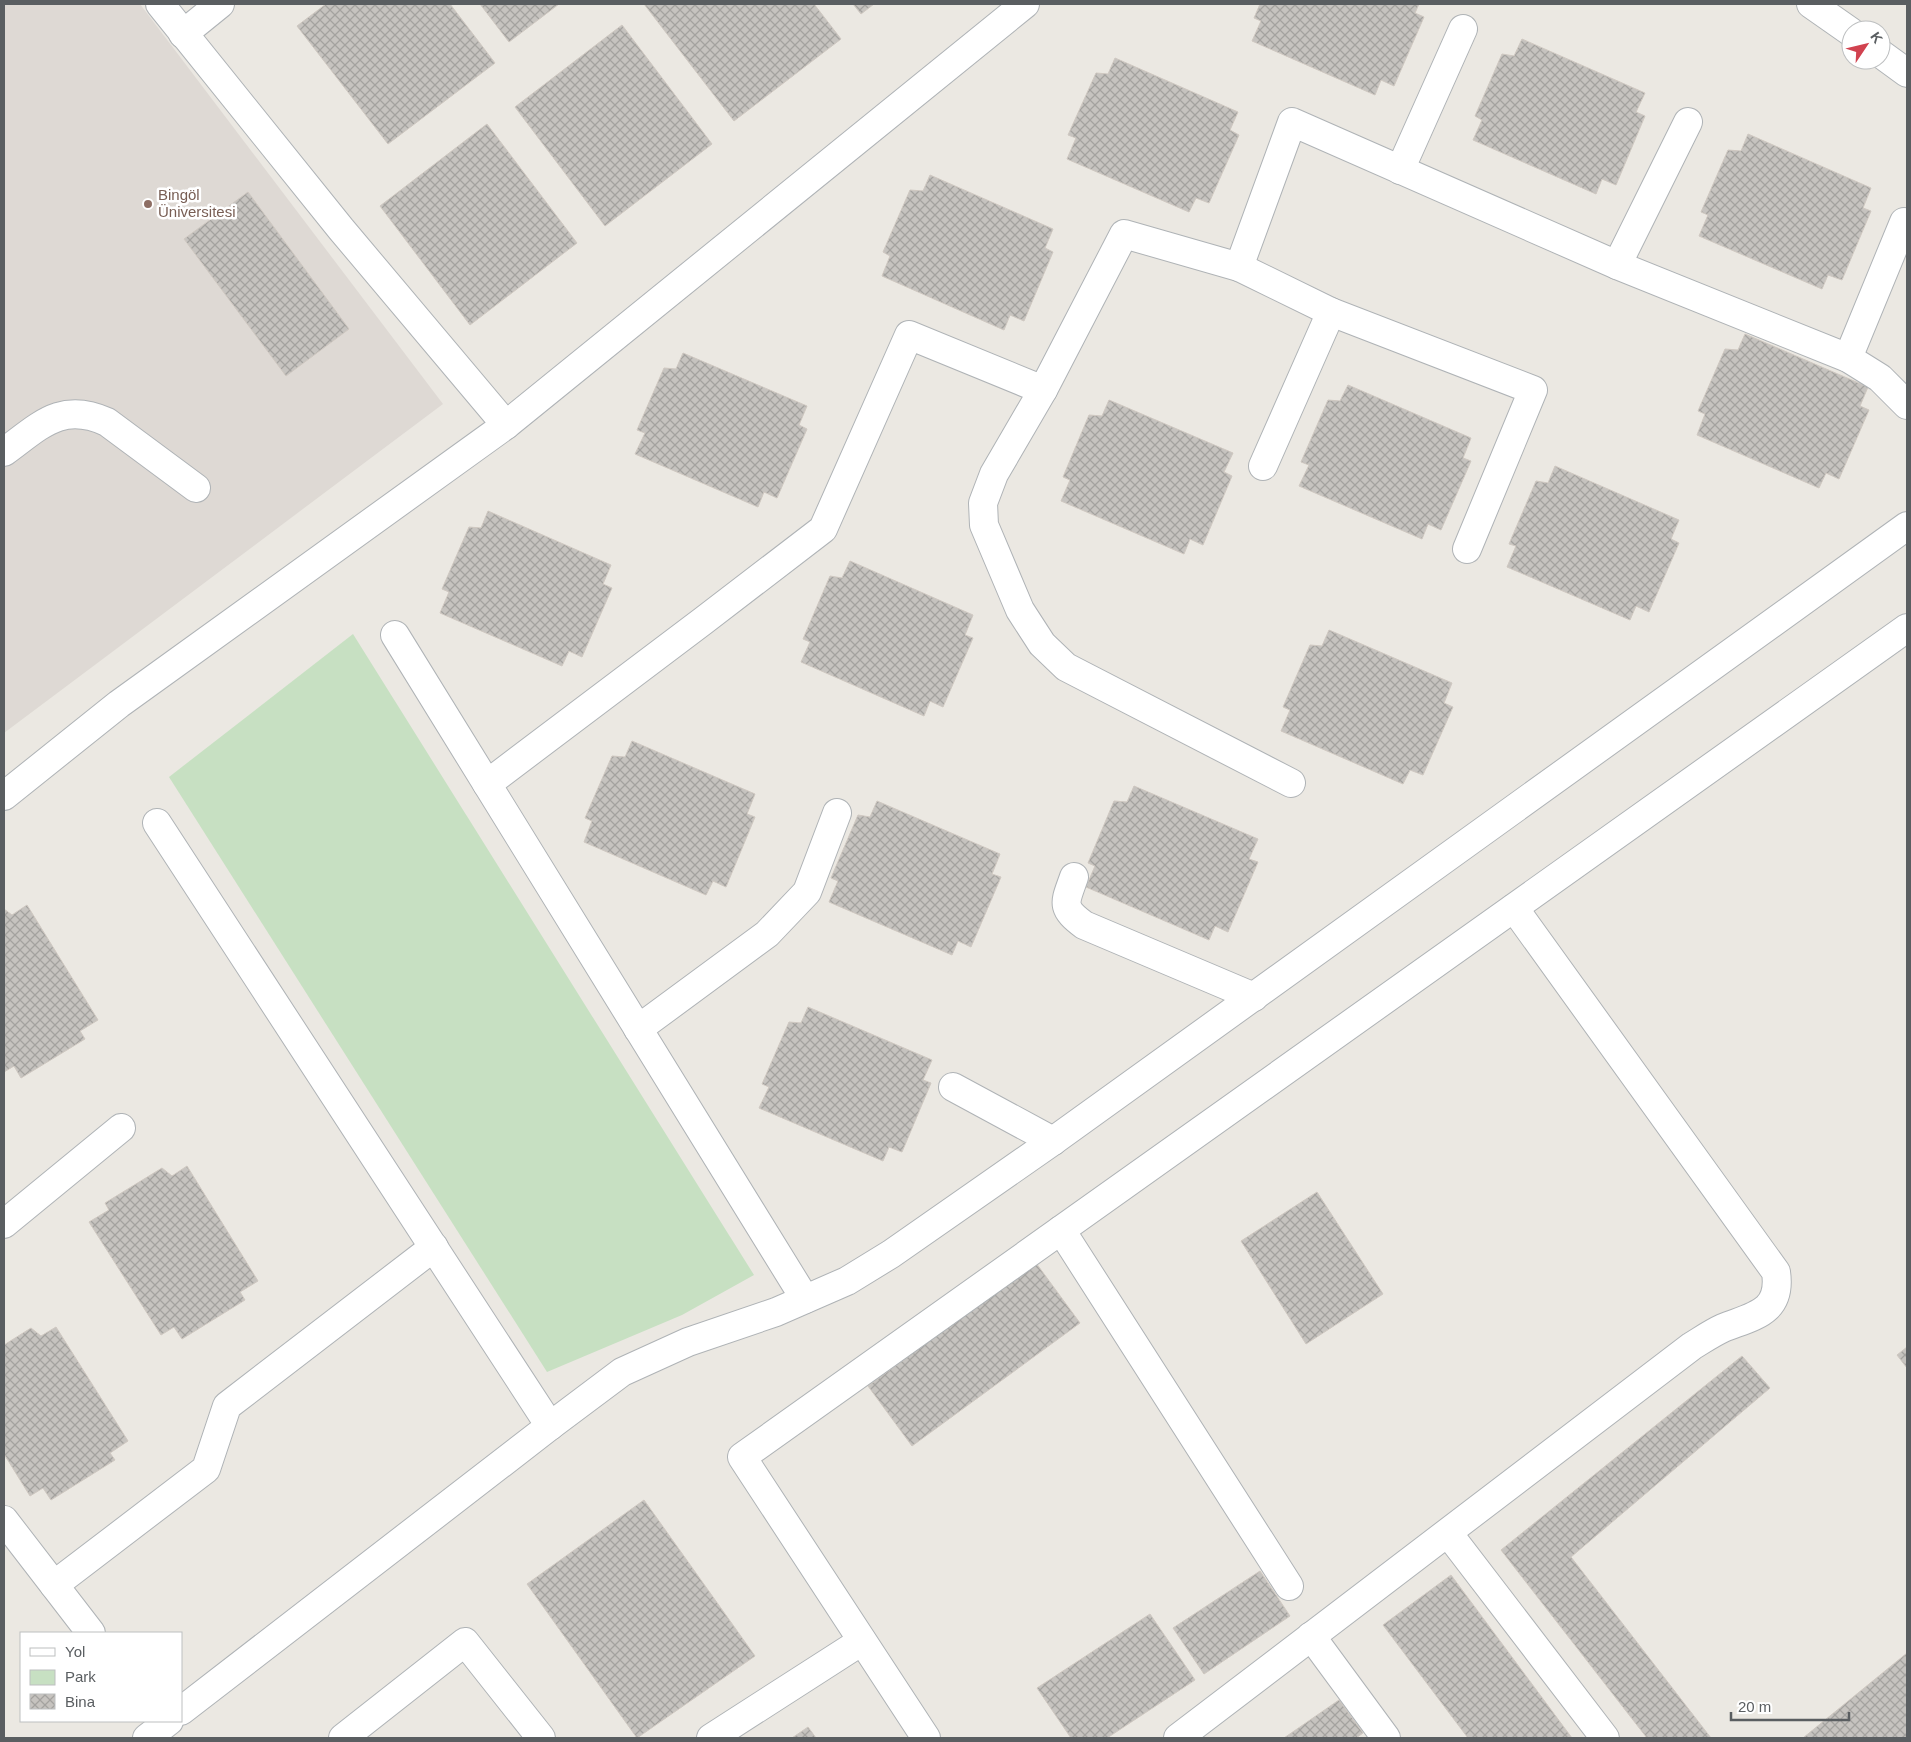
<svg xmlns="http://www.w3.org/2000/svg" width="1911" height="1742" font-family="Helvetica,sans-serif">
  <style>
    .education { fill: #ded9d4 }
    .park { fill: #c7e0c2 }
    .building { fill: url(#building-cross-hatch); stroke: #cfc8c1 }
    .lines { fill: none; stroke-linecap: round; stroke-linejoin: round }
    .minor-casing { stroke: #afb3b6; stroke-width: 30 }
    .minor { stroke: #fff; stroke-width: 28 }
    .education-dot { fill: #8d6e63; stroke: #fff; stroke-width: 2 }
    .labels { text-anchor: middle; stroke-width: 5; stroke-linejoin: round; paint-order: stroke }
    .education-label { font-size: 15px; fill: #785e54; stroke: #fff; text-anchor: start }
  </style>
  <defs>
    <pattern id="building-cross-hatch" width="8" height="8" patternUnits="userSpaceOnUse" patternTransform="scale(1.25)"><rect width="8" height="8" fill="#c6c3bf"/><path d="M0 0l8 8M0 8l8-8" fill="none" stroke="#a4a29f"/></pattern>
  </defs>
  <rect width="100%" height="100%" fill="#ebe8e2"/>
  <path class="education" d="M4 4H140L443 404 4 733Z"/>
  <path class="park" d="M353 634 754 1275 682 1315 547 1372 169 777Z"/>
  <g class="building">
    <path d="M326 4H450L495 63 388 144 297 26Z"/>
    <path d="M480 4H559L509 42Z"/>
    <path d="M644 4H814L841 39 734 121Z"/>
    <path d="M853 4H874L861 14Z"/>
    <path d="M1260 4H1419L1415 13 1424 17 1394 86 1381 80 1375 95 1252 41 1261 21 1254 18Z"/>
    <path d="M622 25 712 144 605 226 515 107Z"/>
    <path d="M1522 39 1645 93 1636 112 1645 116 1616 185 1602 179 1596 194 1473 140 1482 120 1475 116 1502 54 1514 56Z"/>
    <path d="M1115 58 1238 112 1230 130 1239 135 1209 203 1196 198 1189 212 1067 159 1076 138 1068 135 1096 73 1108 74Z"/>
    <path d="M487 124 577 243 470 325 380 206Z"/>
    <path d="M1748 134 1871 188 1863 208 1871 211 1842 280 1828 275 1822 289 1699 236 1708 215 1701 212 1728 150 1741 151Z"/>
    <path d="M930 175 1053 229 1045 248 1053 252 1024 321 1010 315 1004 330 882 276 890 256 883 252 910 190 923 191Z"/>
    <path d="M248 192 349 329 286 376 184 239Z"/>
    <path d="M1745 334 1868 387 1860 406 1869 410 1839 479 1826 473 1819 488 1697 435 1705 414 1698 411 1725 349 1738 350Z"/>
    <path d="M683 353 807 406 799 425 807 429 777 498 764 492 758 507 635 454 645 433 637 430 664 368 676 369Z"/>
    <path d="M1348 385 1471 438 1463 458 1471 461 1441 530 1428 524 1422 539 1299 486 1309 465 1301 462 1328 400 1340 401Z"/>
    <path d="M1109 400 1233 453 1224 472 1232 476 1203 545 1190 539 1184 554 1061 501 1070 480 1063 477 1089 415 1102 416Z"/>
    <path d="M1555 466 1679 520 1671 539 1679 543 1649 612 1636 606 1630 620 1507 567 1516 546 1509 544 1536 481 1548 483Z"/>
    <path d="M488 511 611 565 603 584 612 588 582 657 569 651 562 666 440 613 449 592 442 589 469 527 481 528Z"/>
    <path d="M850 561 973 615 965 635 973 638 943 707 930 701 924 716 801 662 810 642 803 639 830 576 842 578Z"/>
    <path d="M1329 630 1452 683 1444 703 1453 707 1423 775 1410 770 1403 784 1281 731 1290 710 1283 707 1310 645 1322 646Z"/>
    <path d="M632 741 755 794 747 814 755 817 726 887 713 881 706 895 584 842 592 821 585 818 612 756 625 757Z"/>
    <path d="M1134 786 1258 839 1249 859 1258 862 1228 932 1215 926 1209 940 1086 887 1095 866 1088 863 1114 801 1127 802Z"/>
    <path d="M877 801 1000 854 992 874 1001 877 971 947 958 941 952 955 829 902 838 881 831 878 858 815 870 817Z"/>
    <path d="M27 905 98 1020 80 1031 85 1039 21 1078 14 1066 4 1072V909L12 915Z"/>
    <path d="M808 1007 932 1060 923 1080 931 1083 902 1152 889 1147 883 1161 759 1108 769 1087 762 1084 789 1022 801 1023Z"/>
    <path d="M187 1166 258 1281 240 1292 245 1300 182 1339 174 1327 161 1335 89 1222 109 1210 105 1203 162 1168 172 1176Z"/>
    <path d="M1317 1192 1383 1294 1306 1344 1241 1241Z"/>
    <path d="M1036 1263 1080 1323 912 1446 868 1386Z"/>
    <path d="M56 1327 128 1441 110 1453 115 1460 51 1500 43 1488 30 1496 4 1454V1345L31 1328 41 1336Z"/>
    <path d="M1907 1347V1368L1897 1355Z"/>
    <path d="M1742 1356 1770 1388 1571 1557 1711 1738H1647L1501 1550Z"/>
    <path d="M644 1500 755 1656 637 1738 527 1584Z"/>
    <path d="M1260 1571 1290 1616 1204 1674 1173 1628Z"/>
    <path d="M1451 1575 1572 1738H1468L1383 1625Z"/>
    <path d="M1150 1614 1195 1680 1107 1738H1071L1037 1688Z"/>
    <path d="M1907 1653V1738H1803Z"/>
    <path d="M1339 1700 1363 1733 1356 1738H1284Z"/>
    <path d="M808 1727 816 1738H792Z"/>
  </g>
  <g class="lines">
    <defs>
      <g id="minor">
        <path d="M160 4 341 229 506 425"/>
        <path d="M1811 4 1851 32"/>
        <path d="M183 34 220 4"/>
        <path d="M1881 54 1907 73"/>
        <path d="M1400 170 1463 29"/>
        <path d="M1617 265 1688 122"/>
        <path d="M1239 267 1331 312 1533 390 1467 549"/>
        <path d="M1848 358 1904 222"/>
        <path d="M1043 390 994 474 983 503 984 525 1020 610 1042 644 1066 667 1291 783"/>
        <path d="M4 452C40 426 61 401 107 422L196 488"/>
        <path d="M1263 466 1331 312"/>
        <path d="M395 635 805 1299"/>
        <path d="M487 784 703 621 823 529 909 335 1043 390 1124 234 1239 267 1292 122 1617 265 1848 358 1880 378 1907 405"/>
        <path d="M4 796 119 704 506 425 1025 4"/>
        <path d="M157 823 550 1426"/>
        <path d="M1074 877C1065 903 1060 907 1084 925L1254 997"/>
        <path d="M638 1029 767 934 807 892 837 813"/>
        <path d="M953 1087 1053 1141"/>
        <path d="M4 1224 121 1128"/>
        <path d="M1061 1230 1289 1586"/>
        <path d="M4 1520 91 1633"/>
        <path d="M1448 1533 1605 1738"/>
        <path d="M54 1585 206 1469 227 1406 434 1247"/>
        <path d="M1311 1636 1386 1738"/>
        <path d="M181 1711 550 1426 622 1372 688 1342 776 1312 847 1281 891 1254 1053 1141 1907 526"/>
        <path d="M147 1738 169 1721"/>
        <path d="M343 1738 465 1642 541 1738"/>
        <path d="M711 1738 862 1641"/>
        <path d="M926 1738 742 1457 1907 628"/>
        <path d="M1178 1738 1692 1346C1702 1340 1712 1333 1723 1328 1753 1316 1782 1313 1776 1272L1514 908"/>
      </g>
    </defs>
    <use href="#minor" class="minor-casing"/>
    <use href="#minor" class="minor"/>
  </g>
  <circle class="education-dot" cx="148" cy="204" r="5"/>
  <g class="labels">
    <g class="education-label">
      <text x="158" y="200">Bingöl<tspan x="158" dy="17">Üniversitesi</tspan></text>
    </g>
  </g>
  <rect width="1911" height="1742" fill="none" stroke="#5a5e61" stroke-width="10"/>
  <rect x="20" y="1632" width="162" height="90" fill="#ffffff" stroke="#bdbfc0"/>
  <rect x="30" y="1648" width="25" height="8" fill="#ffffff" stroke="#bdbfc0"/>
  <text x="65" y="1657" font-size="15" fill="#5a5e61">Yol</text>
  <rect x="30" y="1670" width="25" height="15" fill="#c7e0c2" stroke="#bdbfc0"/>
  <text x="65" y="1682" font-size="15" fill="#5a5e61">Park</text>
  <rect x="30" y="1694" width="25" height="15" fill="url(#building-cross-hatch)" stroke="#bdbfc0"/>
  <text x="65" y="1707" font-size="15" fill="#5a5e61">Bina</text>
  <g transform="translate(1866 45) rotate(55)"><circle r="24" fill="#ffffff" stroke="#bdbfc0"/>
  <path d="M0-4L9 19L0 12L-9 19Z" fill="#d1424f"/>
  <text y="-8" font-size="14" font-weight="bold" text-anchor="middle" fill="#5a5e61">K</text>
  </g>
  <path d="M1731 1712v8h118v-8" fill="none" stroke="#5a5e61" stroke-width="2.5"/>
  <text x="1738" y="1712" font-size="15" fill="#5a5e61" stroke="#ffffff" stroke-width="4" paint-order="stroke">20 m</text>
</svg>
